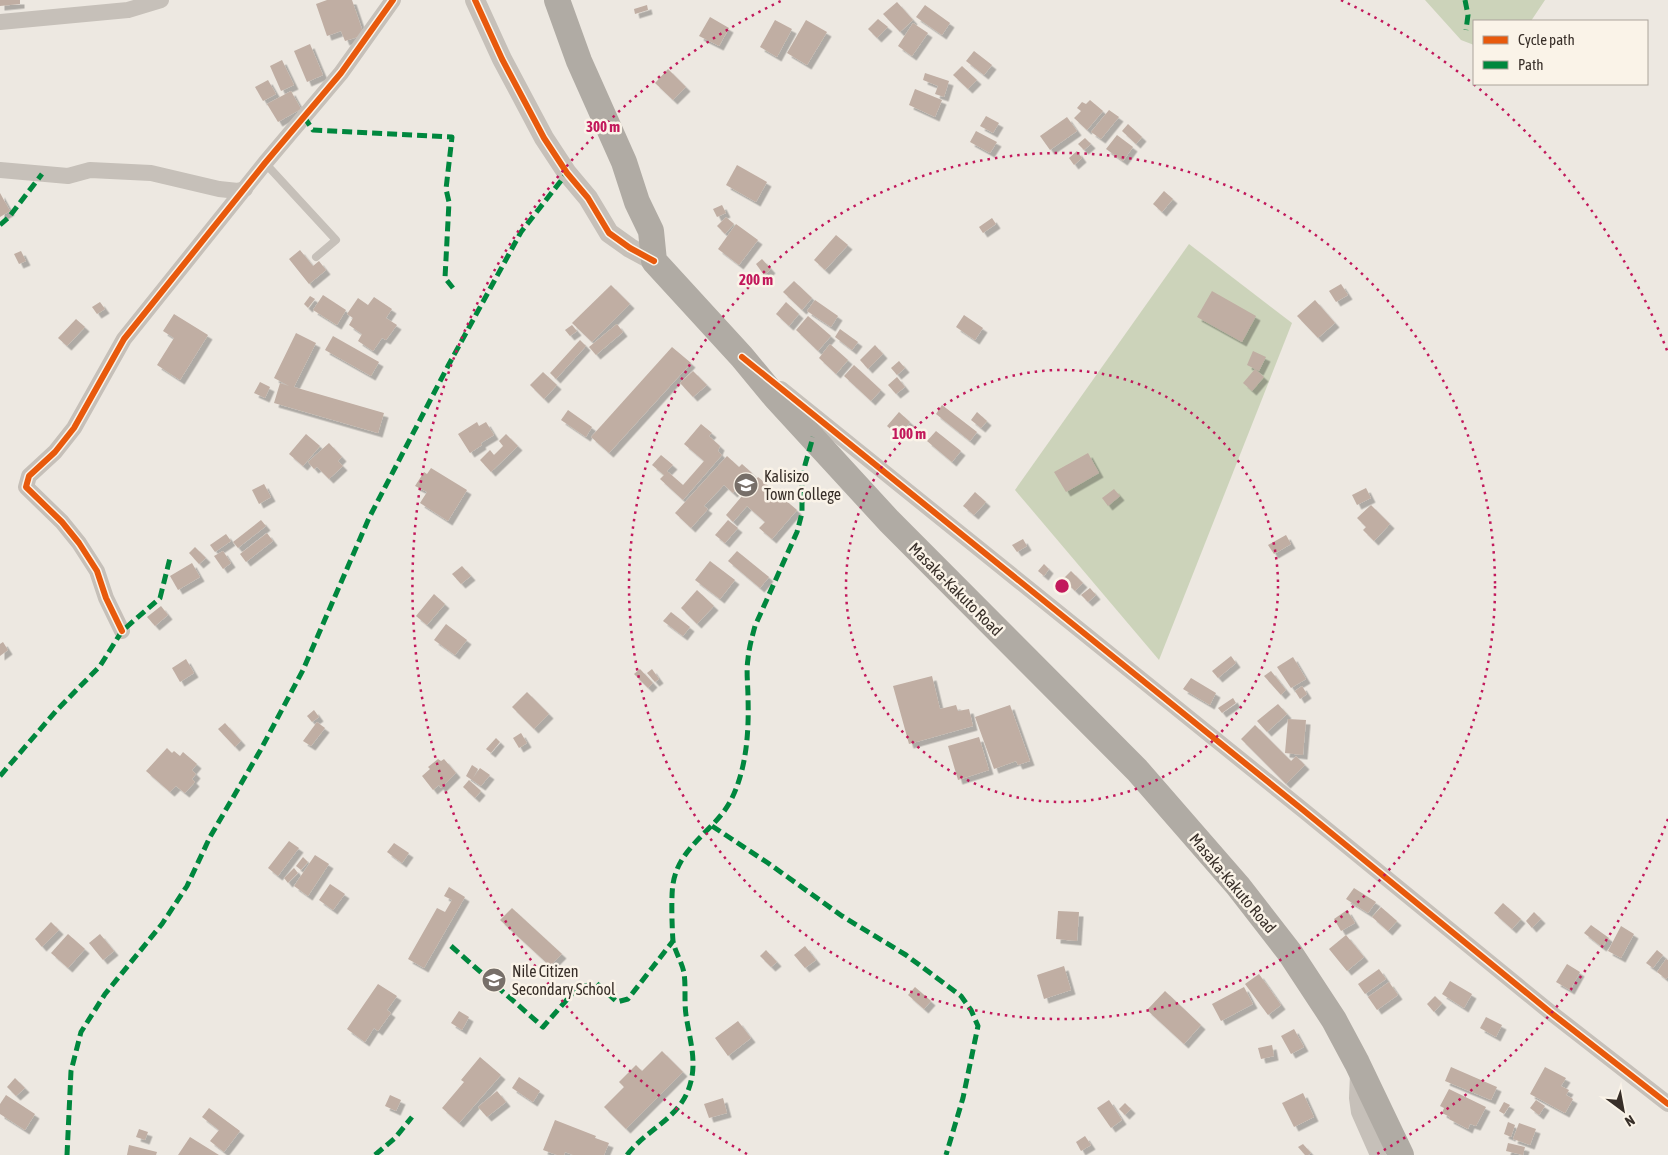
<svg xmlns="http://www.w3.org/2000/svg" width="1668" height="1155" font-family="'Asap Condensed',sans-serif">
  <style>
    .green { fill: #ccd3ba }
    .building { fill: #c0aea3; filter: url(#shadow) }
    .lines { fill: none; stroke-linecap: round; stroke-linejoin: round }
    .service { stroke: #c6c0b9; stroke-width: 8 }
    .minor { stroke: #c6c0b9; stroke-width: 16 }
    .tertiary { stroke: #c6c0b9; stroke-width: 20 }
    .trunk { stroke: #b0aba4; stroke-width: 26 }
    .quiet { stroke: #00873e; stroke-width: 5; stroke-dasharray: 10 5; stroke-linecap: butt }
    .cycleway-casing { stroke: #faf3e8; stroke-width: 9 }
    .cycleway { stroke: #e8590c; stroke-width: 6 }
    .ring { fill: none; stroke: #c2185b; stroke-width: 2.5; stroke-dasharray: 2.5 5 }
    .labels { text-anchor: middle; stroke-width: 5; stroke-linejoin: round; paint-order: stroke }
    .poi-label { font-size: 16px; fill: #372e28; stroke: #faf3e8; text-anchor: start }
    .street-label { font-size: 16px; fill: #372e28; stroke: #faf3e8 }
    .centre { fill: #c2185b; stroke: #faf3e8; stroke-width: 2.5 }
    .ring-label { font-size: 15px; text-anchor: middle; font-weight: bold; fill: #c2185b; stroke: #faf3e8; stroke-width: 5; stroke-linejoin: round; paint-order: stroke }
  </style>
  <defs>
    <filter id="shadow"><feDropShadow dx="4.5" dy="4.5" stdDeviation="0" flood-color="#0004"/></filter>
  </defs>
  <rect width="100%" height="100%" fill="#ede8e1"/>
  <g class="green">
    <path d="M1425 0H1545L1531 21H1474V45L1461 40Z"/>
    <path d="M1189 244 1292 323 1159 660 1015 490Z"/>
  </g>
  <g class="building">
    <path d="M0 0H20V4L0 6Z"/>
    <path d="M327 0H352L364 35 345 41 341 31 327 36 316 4Z"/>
    <path d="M897 2 913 20 900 32 883 14Z"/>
    <path d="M647 5 648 10 635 14 634 9Z"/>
    <path d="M925 5 950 23 942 35 916 17Z"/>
    <path d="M710 17 729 28 719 46 699 36Z"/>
    <path d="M878 19 888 27 877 38 868 29Z"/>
    <path d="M775 20 792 29 777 57 760 47Z"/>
    <path d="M806 20 827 32 807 65 787 53Z"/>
    <path d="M913 23 928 33 912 56 898 46Z"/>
    <path d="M310 44 323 75 307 82 294 51Z"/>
    <path d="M974 51 992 65 984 75 966 61Z"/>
    <path d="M282 60 294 85 281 91 270 66Z"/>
    <path d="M962 66 977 80 968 89 953 75Z"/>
    <path d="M668 69 686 87 673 100 655 83Z"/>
    <path d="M925 73 949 81 944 97 935 94 938 86 923 80Z"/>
    <path d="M268 80 276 94 263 101 255 87Z"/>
    <path d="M915 89 942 100 935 117 909 105Z"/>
    <path d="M291 91 301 109 278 122 267 104Z"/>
    <path d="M1090 100 1103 111 1087 130 1074 118 1081 111 1077 108 1082 102 1086 104Z"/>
    <path d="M1109 110 1119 117 1101 139 1091 132Z"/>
    <path d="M986 116 999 123 993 133 980 126Z"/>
    <path d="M1067 117 1077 131 1050 150 1040 136Z"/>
    <path d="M1128 124 1142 137 1136 144 1122 131Z"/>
    <path d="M976 131 997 142 990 153 970 142Z"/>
    <path d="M1117 135 1133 147 1123 161 1106 149Z"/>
    <path d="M1085 138 1091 144 1084 150 1078 144Z"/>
    <path d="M1077 151 1082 158 1074 165 1069 158Z"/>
    <path d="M737 165 767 182 756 202 726 185Z"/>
    <path d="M1164 191 1173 199 1162 212 1153 204Z"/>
    <path d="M0 193 10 211 0 217Z"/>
    <path d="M722 205 726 213 717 217 713 209Z"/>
    <path d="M726 217 734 224 725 234 717 226Z"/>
    <path d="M992 218 996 224 983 233 979 227Z"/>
    <path d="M736 224 758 240 739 265 718 249Z"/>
    <path d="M836 235 848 245 825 270 814 260Z"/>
    <path d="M300 250 313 266 319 261 326 270 309 284 289 259Z"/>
    <path d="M21 251 26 261 19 264 14 254Z"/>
    <path d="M762 259 771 269 764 275 756 264Z"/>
    <path d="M794 281 812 298 802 310 783 292Z"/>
    <path d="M1341 284 1348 295 1336 302 1329 291Z"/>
    <path d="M611 285 630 304 592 342 572 323Z"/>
    <path d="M1212 291 1256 316 1242 342 1197 317Z"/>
    <path d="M323 295 346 310 337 325 313 310Z"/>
    <path d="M310 296 315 299 308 308 304 304Z"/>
    <path d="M374 297 392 309 386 318 397 325 386 340 382 338 373 351 358 341 362 334 349 325 353 318 347 314 358 298 368 305Z"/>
    <path d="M815 300 838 316 831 327 807 311Z"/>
    <path d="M1315 300 1335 323 1318 338 1297 316Z"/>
    <path d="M100 302 105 309 97 314 92 307Z"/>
    <path d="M786 302 799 314 789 326 776 314Z"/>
    <path d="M174 314 208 335 180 380 157 365 174 338 163 331Z"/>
    <path d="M964 315 983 328 975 340 956 327Z"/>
    <path d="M808 316 831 336 818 351 796 330Z"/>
    <path d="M76 319 85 327 67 346 58 338Z"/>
    <path d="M617 324 623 332 596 355 589 347Z"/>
    <path d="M572 325 577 331 570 336 565 330Z"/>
    <path d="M840 329 858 342 852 350 835 337Z"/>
    <path d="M296 333 316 343 294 387 384 413 378 433 274 403 280 383 289 386 274 378Z"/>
    <path d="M333 336 379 362 371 376 325 350Z"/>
    <path d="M580 340 586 346 556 379 550 373Z"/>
    <path d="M830 344 848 360 836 374 819 358Z"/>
    <path d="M875 345 883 354 868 369 860 360Z"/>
    <path d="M672 347 691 363 609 453 591 437Z"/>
    <path d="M1253 351 1266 357 1259 371 1247 365Z"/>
    <path d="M899 361 905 368 897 375 891 368Z"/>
    <path d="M854 365 881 390 871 401 844 376Z"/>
    <path d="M1255 369 1264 377 1252 391 1243 383Z"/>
    <path d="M693 371 707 385 693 397 680 383Z"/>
    <path d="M543 372 557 385 544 399 530 385Z"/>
    <path d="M897 377 905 387 896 394 888 385Z"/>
    <path d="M260 382 270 387 265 398 254 393Z"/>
    <path d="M942 405 977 432 970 441 936 414Z"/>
    <path d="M568 410 592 427 586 437 561 420Z"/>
    <path d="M899 412 910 422 899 436 887 426Z"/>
    <path d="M977 412 987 421 981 428 971 420Z"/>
    <path d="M477 422 479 426 486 422 494 435 481 443 482 445 470 453 458 434Z"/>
    <path d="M701 424 712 433 709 436 720 446 718 451 722 455 683 500 660 479 664 475 652 465 661 455 673 465 667 471 683 485 704 461 684 444Z"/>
    <path d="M936 431 961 451 952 462 927 441Z"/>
    <path d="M306 434 320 446 303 466 289 454Z"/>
    <path d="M506 434 518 446 491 472 480 460 490 450 494 455 503 446 499 441Z"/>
    <path d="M329 443 342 457 338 461 343 466 329 479 317 467 314 469 308 462Z"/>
    <path d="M1088 453 1099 473 1066 492 1054 472Z"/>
    <path d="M727 456 739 467 742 464 752 473 733 493 724 485 704 506 708 509 691 528 675 513Z"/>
    <path d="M431 468 467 490 448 521 420 503 427 492 415 486 424 472 427 474Z"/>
    <path d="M758 477 797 510 772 539 759 528 765 522 747 506 733 522 726 515Z"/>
    <path d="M264 484 271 497 259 504 252 490Z"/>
    <path d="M1366 488 1371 498 1357 505 1352 495Z"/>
    <path d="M1114 489 1120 496 1108 506 1102 498Z"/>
    <path d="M975 492 986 502 974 515 963 506Z"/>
    <path d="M1371 505 1390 524 1374 541 1363 530 1366 527 1357 518Z"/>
    <path d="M261 520 266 526 238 548 233 542Z"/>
    <path d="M728 520 738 528 725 543 715 535Z"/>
    <path d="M267 533 273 541 246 562 240 554Z"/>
    <path d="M226 534 231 541 215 552 210 545Z"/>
    <path d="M1286 535 1291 544 1274 554 1268 545Z"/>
    <path d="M1023 539 1027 546 1017 552 1012 545Z"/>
    <path d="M195 547 206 558 199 564 189 553Z"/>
    <path d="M223 551 231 563 223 569 214 556Z"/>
    <path d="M737 551 769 577 760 588 728 561Z"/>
    <path d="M710 561 735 580 720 599 695 580Z"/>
    <path d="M192 563 200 577 178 590 170 576Z"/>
    <path d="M1044 564 1049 569 1044 576 1038 571Z"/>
    <path d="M462 566 471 576 461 584 452 574Z"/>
    <path d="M1071 571 1083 583 1075 591 1063 579Z"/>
    <path d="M1090 588 1096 595 1088 602 1081 595Z"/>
    <path d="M697 590 714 606 697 624 681 608Z"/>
    <path d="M434 594 445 604 427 625 416 616Z"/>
    <path d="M161 606 168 615 155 626 147 617Z"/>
    <path d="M671 612 690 627 683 636 663 621Z"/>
    <path d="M446 624 467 640 455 655 434 640Z"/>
    <path d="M3 642 8 650 0 656V644Z"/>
    <path d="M1231 656 1236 663 1218 678 1212 671Z"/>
    <path d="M1293 657 1306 679 1291 688 1277 667Z"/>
    <path d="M186 659 194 673 180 682 172 668Z"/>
    <path d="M640 669 653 683 648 688 634 674Z"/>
    <path d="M652 669 659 679 655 682 647 673Z"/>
    <path d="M1271 671 1286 690 1281 695 1264 676Z"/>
    <path d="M932 676 940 709 956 705 958 711 969 709 973 726 909 744 893 686Z"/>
    <path d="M1191 678 1216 693 1210 705 1183 689Z"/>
    <path d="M1302 686 1307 694 1300 699 1295 691Z"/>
    <path d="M527 692 549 714 534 729 512 707Z"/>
    <path d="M1233 698 1236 703 1222 713 1218 708Z"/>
    <path d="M1278 704 1287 714 1267 732 1257 721Z"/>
    <path d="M1010 705 1030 761 1018 765 1016 761 994 769 975 717Z"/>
    <path d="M314 710 319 717 312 722 307 716Z"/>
    <path d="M1288 719 1306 720 1303 755 1285 753Z"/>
    <path d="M317 722 325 728 311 746 303 741Z"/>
    <path d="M225 723 241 741 235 747 218 729Z"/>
    <path d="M1255 725 1291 761 1296 756 1305 765 1286 784 1241 739Z"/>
    <path d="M521 733 527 743 519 748 513 738Z"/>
    <path d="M979 737 989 770 958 780 948 746Z"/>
    <path d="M496 738 500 742 491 753 486 749Z"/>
    <path d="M167 748 172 753 174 751 180 756 183 752 197 764 192 770 196 774 192 779 195 782 185 793 176 786 170 792 146 771Z"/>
    <path d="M438 759 441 761 444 759 456 773 441 788 439 785 433 790 422 776 430 769 428 767Z"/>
    <path d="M472 765 478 769 473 778 480 768 490 775 481 786 466 776Z"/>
    <path d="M469 780 481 791 475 798 463 787Z"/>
    <path d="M289 841 299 848 278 876 268 868Z"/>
    <path d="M394 843 409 853 402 863 387 852Z"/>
    <path d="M315 855 329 864 308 896 294 886Z"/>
    <path d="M303 857 308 862 301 870 296 866Z"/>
    <path d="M294 868 298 873 288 883 284 878Z"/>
    <path d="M330 884 345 894 333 910 319 900Z"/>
    <path d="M449 887 465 897 424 968 408 959 437 908 445 912 452 900 444 896Z"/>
    <path d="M1354 888 1376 902 1368 913 1346 899Z"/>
    <path d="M1503 903 1521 919 1512 929 1494 913Z"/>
    <path d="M1381 907 1397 921 1388 931 1372 917Z"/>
    <path d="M512 908 562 954 550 966 500 920Z"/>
    <path d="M1347 910 1355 923 1341 931 1334 919Z"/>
    <path d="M1058 911 1079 912 1077 941 1056 939Z"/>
    <path d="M1534 912 1541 919 1532 928 1526 921Z"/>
    <path d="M51 922 59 930 42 947 35 939Z"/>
    <path d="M1591 925 1609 938 1602 947 1584 933Z"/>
    <path d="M1621 926 1634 934 1621 958 1608 951Z"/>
    <path d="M68 934 85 949 68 968 51 953Z"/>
    <path d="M100 934 114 951 103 960 89 943Z"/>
    <path d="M1346 935 1364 957 1347 971 1329 949Z"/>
    <path d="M805 946 816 960 805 968 794 955Z"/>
    <path d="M766 950 777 962 771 967 760 956Z"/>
    <path d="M1657 950 1663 955 1653 968 1646 963Z"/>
    <path d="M1666 959 1668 960V977L1666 979 1657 972Z"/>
    <path d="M1567 964 1580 972 1570 990 1556 982Z"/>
    <path d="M1064 966 1071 990 1044 999 1037 975Z"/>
    <path d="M1379 969 1386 979 1365 994 1358 984Z"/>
    <path d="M1259 974 1281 1005 1268 1015 1245 984Z"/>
    <path d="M1450 981 1472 994 1464 1008 1442 994Z"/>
    <path d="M1389 982 1398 995 1377 1010 1368 997Z"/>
    <path d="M378 984 397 996 387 1010 391 1013 378 1031 374 1028 365 1042 347 1029Z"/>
    <path d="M915 987 931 1001 924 1009 908 995Z"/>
    <path d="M1244 987 1253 1004 1221 1021 1212 1004Z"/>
    <path d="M1165 991 1201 1025 1184 1044 1147 1010Z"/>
    <path d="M1435 996 1442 1003 1434 1012 1427 1004Z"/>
    <path d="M459 1011 469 1017 462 1030 451 1023Z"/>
    <path d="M1486 1017 1502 1025 1496 1037 1480 1028Z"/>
    <path d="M738 1021 751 1038 728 1056 715 1038Z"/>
    <path d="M1294 1029 1304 1047 1291 1054 1281 1036Z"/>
    <path d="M1272 1045 1274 1056 1261 1059 1258 1048Z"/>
    <path d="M662 1051 683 1072 626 1129 604 1107 624 1087 619 1082 636 1065 642 1071Z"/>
    <path d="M480 1057 501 1075 459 1123 442 1108 464 1082 461 1080Z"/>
    <path d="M1451 1067 1497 1087 1491 1100 1445 1081Z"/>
    <path d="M1545 1067 1566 1078 1561 1086 1569 1090 1566 1095 1573 1099 1565 1113 1530 1094Z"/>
    <path d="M519 1077 540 1091 533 1102 512 1088Z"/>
    <path d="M15 1078 25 1088 16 1096 7 1087Z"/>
    <path d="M1449 1089 1486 1107 1476 1126 1470 1124 1468 1129 1449 1119 1450 1117 1442 1113 1444 1108 1440 1106Z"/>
    <path d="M497 1091 506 1102 487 1117 478 1107Z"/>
    <path d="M1303 1093 1314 1117 1294 1127 1282 1103Z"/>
    <path d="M6 1095 35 1114 25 1130 0 1114V1104Z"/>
    <path d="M390 1095 401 1100 396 1111 385 1106Z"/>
    <path d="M723 1098 727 1113 709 1118 704 1104Z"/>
    <path d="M1109 1100 1122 1120 1111 1128 1097 1108Z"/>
    <path d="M1536 1100 1545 1106 1539 1115 1530 1108Z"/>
    <path d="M1504 1102 1510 1105 1504 1114 1499 1111Z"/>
    <path d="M1125 1103 1131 1109 1125 1115 1119 1109Z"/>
    <path d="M209 1108 240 1131 224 1152 210 1141 219 1130 202 1117Z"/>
    <path d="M555 1120 596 1136 595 1138 609 1143 604 1155H573L565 1152 564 1155H557L543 1150Z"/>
    <path d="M1508 1122 1515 1125 1511 1137 1504 1134Z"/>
    <path d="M1519 1123 1536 1129 1530 1145 1513 1139Z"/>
    <path d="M139 1129 148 1132 145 1140 136 1137Z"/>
    <path d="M1085 1136 1091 1145 1081 1151 1076 1142Z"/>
    <path d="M190 1137 219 1155H178Z"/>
    <path d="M1508 1143 1525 1147 1523 1155 1506 1151Z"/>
    <path d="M1303 1144 1311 1153 1308 1155H1305L1298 1147Z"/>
    <path d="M129 1145 157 1152 156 1155H127Z"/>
  </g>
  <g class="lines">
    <path class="service" d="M265 163 336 240 316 257"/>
    <g class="minor">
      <path d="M0 22 128 10 161 0"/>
      <path d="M0 170 68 176 90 170 151 173 219 189 238 191 245 189"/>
      <path d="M781 389 1303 810 1550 1012 1668 1104"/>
      <path d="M122 631 106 598 97 571 79 543 62 522 26 487 29 476 55 452 74 428 124 339 265 163 341 73 393 0"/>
      <path d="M1358 1074 1357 1098 1359 1112 1378 1155"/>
    </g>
    <path class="tertiary" d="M475 0 502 59 544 138 567 173 588 198 609 233 630 248 654 261"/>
    <path class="trunk" d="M557 0 579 61 624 162 637 202 651 231 654 261 742 357 776 398 889 521 1137 770 1238 886 1290 953 1334 1020 1357 1063 1401 1155"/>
    <g class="quiet">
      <path d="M1465 0 1468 15 1466 30"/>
      <path d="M304 117 313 130 452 137 446 189 449 202 445 278 453 288"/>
      <path d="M0 225 9 217 42 174"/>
      <path d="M0 776 56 711 100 666 122 631 160 598 170 558"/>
      <path d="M712 826 768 863 842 916 906 955 961 996 971 1010 978 1026 963 1098 946 1155"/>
      <path d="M451 946 543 1027 577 988 596 983 617 1002 628 999 673 941"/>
      <path d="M67 1155 71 1071 81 1032 105 994 162 924 187 886 210 837 260 751 303 670 369 518 448 366 521 232 567 173"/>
      <path d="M375 1155 395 1138 412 1117"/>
      <path d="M627 1155C644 1132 675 1120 687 1093 699 1066 690 1042 686 1015 684 1001 686 987 684 973 682 962 675 952 673 941 672 929 671 895 673 884 679 845 717 830 732 798 747 767 749 730 748 697 748 685 746 671 748 659 749 648 752 637 755 626L797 532 802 513V483L805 465 813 437"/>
    </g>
    <defs>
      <g id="cycleway">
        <path d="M475 0 502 59 544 138 567 173 588 198 609 233 630 248 654 261"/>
        <path d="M742 357 1303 810 1550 1012 1668 1104"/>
        <path d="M122 631 106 598 97 571 79 543 62 522 26 487 29 476 55 452 74 428 124 339 265 163 341 73 393 0"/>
      </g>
    </defs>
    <use href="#cycleway" class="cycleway-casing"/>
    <use href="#cycleway" class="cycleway"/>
  </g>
  <g class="ring">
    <circle cx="1062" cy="586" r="216"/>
    <circle cx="1062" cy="586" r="433"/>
    <path d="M1668 819A649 649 0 0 1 1377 1154M747 1154A649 649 0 0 1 783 0M1341 0A649 649 0 0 1 1668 353"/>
  </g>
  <defs>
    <symbol id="school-disc" viewBox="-11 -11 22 22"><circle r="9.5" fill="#776f69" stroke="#faf3e8"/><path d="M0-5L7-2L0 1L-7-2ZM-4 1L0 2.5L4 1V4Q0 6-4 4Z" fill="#fff"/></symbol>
  </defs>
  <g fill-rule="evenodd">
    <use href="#school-disc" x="732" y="471" width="28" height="28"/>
    <use href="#school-disc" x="480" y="966" width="28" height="28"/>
  </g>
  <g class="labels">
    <g class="poi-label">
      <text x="764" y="482">Kalisizo<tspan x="764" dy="18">Town College</tspan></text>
      <text x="512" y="977">Nile Citizen<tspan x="512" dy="18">Secondary School</tspan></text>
    </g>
    <g class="street-label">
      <text transform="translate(956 589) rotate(45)" y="6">Masaka-Kakuto Road</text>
      <text transform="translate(1233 883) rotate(50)" y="6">Masaka-Kakuto Road</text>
    </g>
  </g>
  <circle cx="1062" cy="586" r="8" class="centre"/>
  <g class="ring-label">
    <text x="603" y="132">300 m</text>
    <text x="756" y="285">200 m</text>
    <text x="909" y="439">100 m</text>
  </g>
  <rect x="1473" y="20" width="175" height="65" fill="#faf3e8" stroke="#aca49b"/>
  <rect x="1483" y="36" width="25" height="8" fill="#e8590c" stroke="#aca49b"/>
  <text x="1518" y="45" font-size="15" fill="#372e28">Cycle path</text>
  <rect x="1483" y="61" width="25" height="8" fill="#00873e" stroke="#aca49b"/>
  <text x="1518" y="70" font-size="15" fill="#372e28">Path</text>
  <g transform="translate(1623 1110) rotate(148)" stroke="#faf3e8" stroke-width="4" paint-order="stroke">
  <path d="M0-4L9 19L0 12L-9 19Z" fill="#372e28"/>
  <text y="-8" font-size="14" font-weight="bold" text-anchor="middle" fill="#372e28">N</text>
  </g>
</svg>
